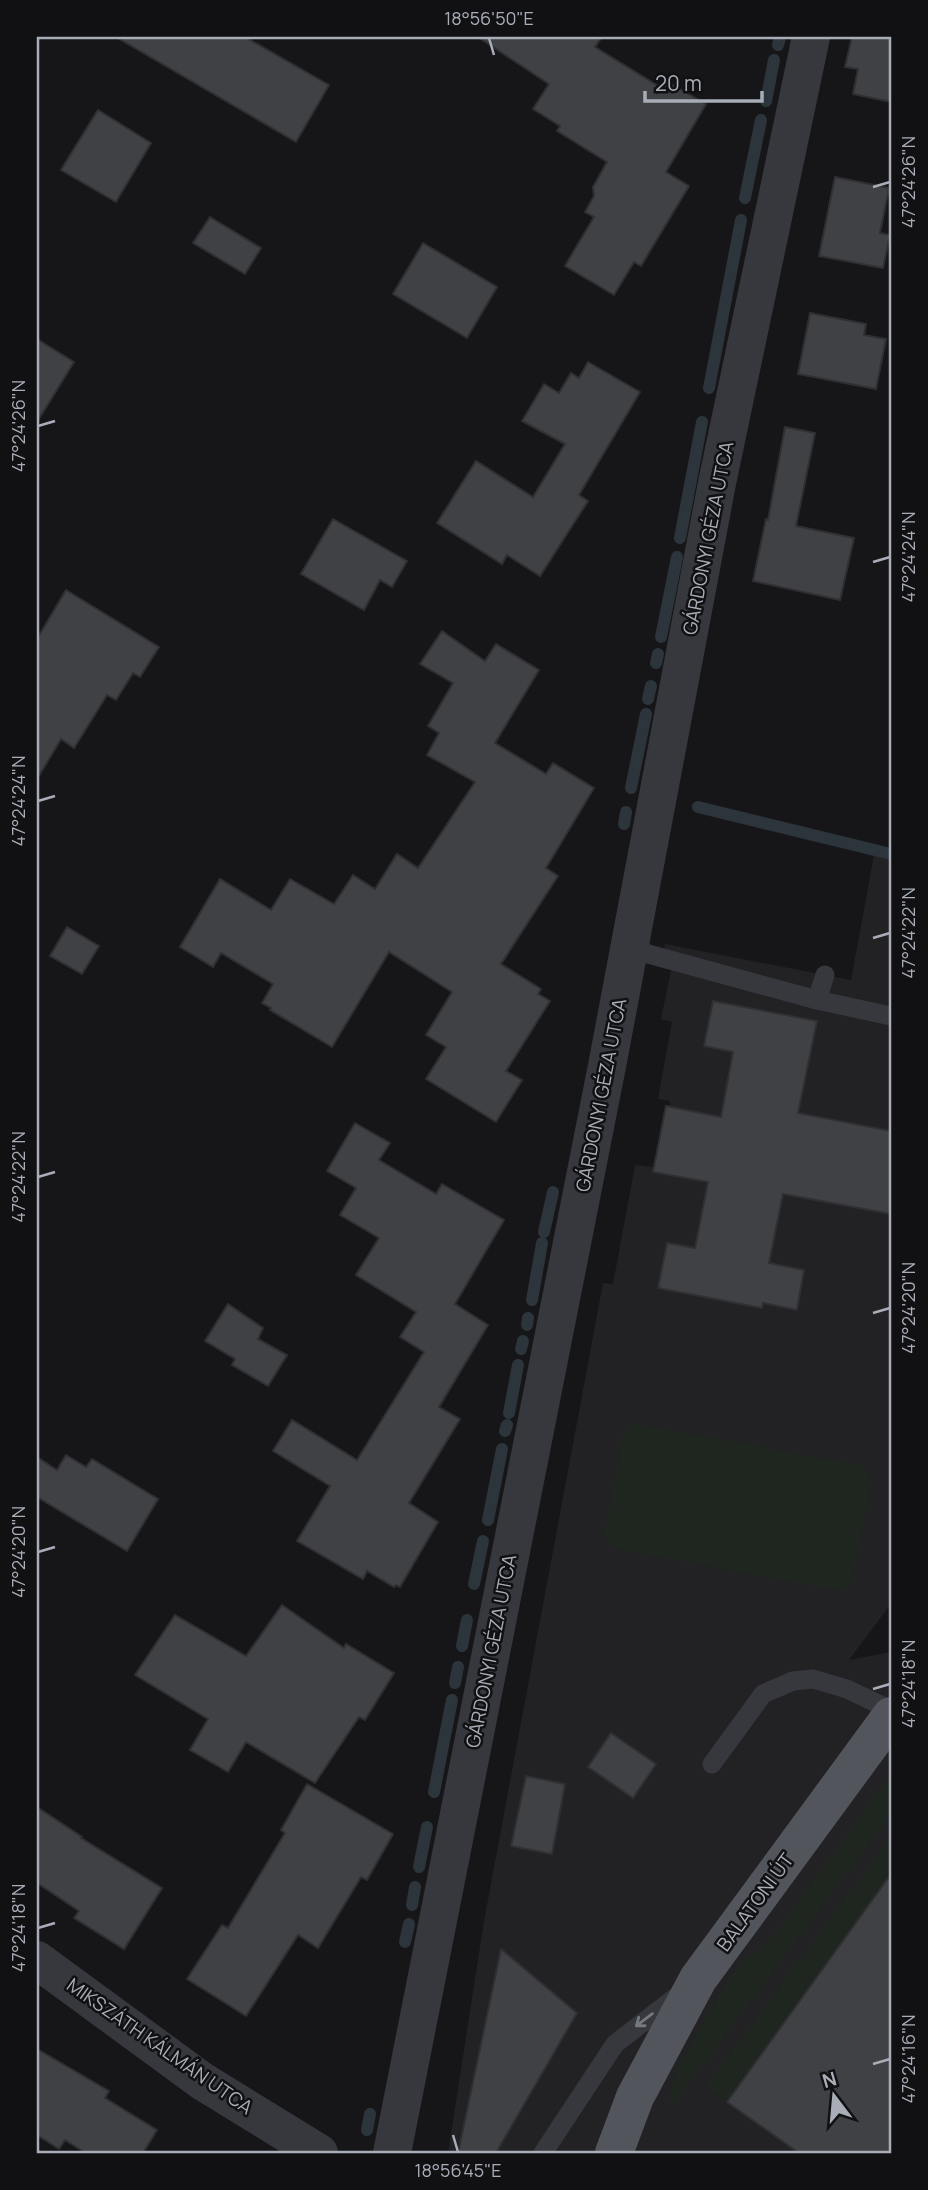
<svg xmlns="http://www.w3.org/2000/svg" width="928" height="2190" font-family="Manrope,sans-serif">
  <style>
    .built { fill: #222225 }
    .green { fill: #1e261f }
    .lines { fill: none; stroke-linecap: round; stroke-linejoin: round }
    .stream { stroke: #2c353c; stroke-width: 12 }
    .building { fill: #404145; stroke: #303034; stroke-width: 2 }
    .lane { stroke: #37383d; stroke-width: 19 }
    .street { stroke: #37383d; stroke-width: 38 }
    .primary { stroke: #53555c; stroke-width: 38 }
    .oneway { stroke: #757881 }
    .ticks { fill: none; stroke: #a8adb8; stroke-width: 2.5 }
    .labels { text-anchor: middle; stroke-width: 5; stroke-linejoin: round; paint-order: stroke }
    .street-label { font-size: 19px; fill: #a8adb8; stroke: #111113 }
    .neatline { fill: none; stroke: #a8adb8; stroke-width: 2.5 }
    .ticks-label { font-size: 18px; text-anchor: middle; fill: #a8adb8 }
  </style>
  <rect width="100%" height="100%" fill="#161618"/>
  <path class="built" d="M874 855 891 860V1604L849 1660 891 1652V2153H448L484 1921 603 1283 613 1284 635 1165 654 1167 666 1106H670V1101L658 1099 672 1022 661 1019 671 970 661 967 665 944 851 980Z"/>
  <g class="green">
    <path d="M634 1423 864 1466 871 1484 853 1578 840 1591 612 1548 604 1535 623 1432Z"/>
    <path d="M891 1776V1814L668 2111 675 2070 734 1970 771 1938Z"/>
    <path d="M891 1836V1874L727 2102 706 2086Z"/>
  </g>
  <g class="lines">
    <g class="stream">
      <path d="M778 45 780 37"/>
      <path d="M766 101 774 60"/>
      <path d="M745 198 761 120"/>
      <path d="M709 388 741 220"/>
      <path d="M680 538 702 422"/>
      <path d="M661 637 677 557"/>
      <path d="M656 663 658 654"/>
      <path d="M648 699 651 686"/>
      <path d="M631 788 646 714"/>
      <path d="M698 807 891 854"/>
      <path d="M624 824 626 812"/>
      <path d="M544 1232 553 1192"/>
      <path d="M532 1300 542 1243"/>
      <path d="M527 1325 528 1318"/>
      <path d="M521 1349 523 1341"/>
      <path d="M509 1413 518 1365"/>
      <path d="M505 1431 507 1425"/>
      <path d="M488 1520 502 1449"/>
      <path d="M474 1584 483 1541"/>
      <path d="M462 1646 467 1620"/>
      <path d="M455 1683 458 1667"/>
      <path d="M434 1792 452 1700"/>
      <path d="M419 1867 427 1827"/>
      <path d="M412 1905 415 1887"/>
      <path d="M405 1942 409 1924"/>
      <path d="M367 2130 370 2114"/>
    </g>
  </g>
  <g class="building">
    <path d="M116 37H245L329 85 296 142Z"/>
    <path d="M478 37H602L595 47 660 87 664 80 706 104 666 172 689 186 641 266 634 262 614 295 565 266 594 217 585 212 594 196 593 187 607 162 557 131 560 126 533 109 549 84Z"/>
    <path d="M852 37H891V102L853 94 858 69 845 67Z"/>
    <path d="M98 110 151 143 116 202 61 170Z"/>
    <path d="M835 177 889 188 880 233 890 235 883 268 819 256Z"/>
    <path d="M210 217 261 248 245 274 193 243Z"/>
    <path d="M423 243 497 287 467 338 393 294Z"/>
    <path d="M810 313 866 324 864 335 886 339 876 389 798 374Z"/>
    <path d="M37 339 74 362 37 422Z"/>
    <path d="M588 362 640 392 579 495 588 501 540 576 507 555 502 564 437 523 476 461 533 497 565 444 522 421 544 384 559 393 571 373 579 378Z"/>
    <path d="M785 427 815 433 796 526 854 538 840 600 753 581 766 519 768 520Z"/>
    <path d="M333 519 407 561 392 587 380 580 364 610 301 574Z"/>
    <path d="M66 590 159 647 140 677 133 673 116 700 107 695 74 748 61 739 37 779V639Z"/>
    <path d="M442 631 485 661 496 644 539 670 495 743 546 774 553 763 594 788 546 868 558 876 501 964 541 989 538 994 550 1001 506 1071 522 1080 496 1122 426 1079 446 1047 426 1035 452 992 389 952 332 1047 270 1010 271 1008 262 1003 273 984 221 953 213 967 180 947 220 879 271 910 290 879 334 904 353 875 375 889 397 854 418 868 475 782 427 755 439 733 428 726 453 683 420 664Z"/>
    <path d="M67 927 99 946 82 974 50 956Z"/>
    <path d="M713 1001 817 1021 798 1113 891 1131V1214L783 1194 769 1263 804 1270 797 1310 763 1303 762 1308 658 1288 667 1243 695 1248 708 1182 653 1172 666 1106 721 1117 733 1052 704 1046Z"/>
    <path d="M355 1123 390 1143 379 1160 436 1194 442 1184 504 1220 455 1304 488 1325 439 1407 460 1419 409 1503 438 1522 400 1587 396 1585 394 1587 367 1571 363 1579 297 1541 330 1486 273 1451 292 1420 357 1460 424 1352 400 1337 416 1312 356 1275 379 1238 340 1215 356 1188 327 1171Z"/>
    <path d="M228 1304 263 1328 258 1339 287 1355 268 1386 232 1365 235 1359 205 1341Z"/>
    <path d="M66 1455 86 1467 92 1459 158 1499 127 1551 37 1497V1457L57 1470Z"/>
    <path d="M282 1605 344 1648 346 1644 394 1673 365 1720 359 1717 315 1783 246 1742 228 1772 190 1750 208 1719 135 1675 175 1615 246 1656Z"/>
    <path d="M611 1733 656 1764 633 1798 588 1767Z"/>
    <path d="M526 1776 565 1784 552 1854 511 1846Z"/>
    <path d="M307 1784 393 1834 367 1880 361 1877 318 1948 298 1935 246 2016 187 1979 222 1925 228 1928 285 1833 281 1830Z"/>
    <path d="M37 1807 82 1837 81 1838 162 1888 124 1949 74 1918 79 1911 37 1883Z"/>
    <path d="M891 1874V2153H799L727 2102Z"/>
    <path d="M501 1949 577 2013 496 2153H458Z"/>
    <path d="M37 2049 109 2091 105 2098 157 2130 143 2153H86L65 2140 59 2149 37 2135Z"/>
  </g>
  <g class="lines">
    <g class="lane">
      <path d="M630 949 817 1000 891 1016"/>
      <path d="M817 1000 825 975"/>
      <path d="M712 1764 763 1694 793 1681 813 1679 847 1689 891 1710"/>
      <path d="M543 2153 615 2044 681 1993"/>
    </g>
    <g class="street">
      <path d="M37 1960 202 2081 319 2153"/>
      <path d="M392 2153 607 1066 717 483 811 37"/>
    </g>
    <path class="primary" d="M614 2153 635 2097 698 1979 891 1716"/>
  </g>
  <defs><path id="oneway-shaft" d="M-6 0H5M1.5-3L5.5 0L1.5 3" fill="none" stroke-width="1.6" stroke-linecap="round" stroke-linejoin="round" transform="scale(1.75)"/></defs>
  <use class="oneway" href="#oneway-shaft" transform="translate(644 2020) rotate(143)"/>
  <path class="ticks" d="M489 38 494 55M873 187 890 182M38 426 55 421M873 562 890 557M38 801 55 796M873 938 890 933M38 1177 55 1172M873 1313 890 1308M38 1552 55 1547M873 1689 890 1684M38 1928 55 1923M873 2064 890 2059M453 2135 458 2152"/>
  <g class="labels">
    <g class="street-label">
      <text transform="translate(708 538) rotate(-79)" y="7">GÁRDONYI GÉZA UTCA</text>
      <text transform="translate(601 1095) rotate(-79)" y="7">GÁRDONYI GÉZA UTCA</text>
      <text transform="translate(491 1651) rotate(-79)" y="7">GÁRDONYI GÉZA UTCA</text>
      <text transform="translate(755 1902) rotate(-54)" y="7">BALATONI ÚT</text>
      <text transform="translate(160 2046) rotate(35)" y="7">MIKSZÁTH KÁLMÁN UTCA</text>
    </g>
  </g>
  <rect width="928" height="2190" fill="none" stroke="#111113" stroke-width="77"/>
  <g transform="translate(834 2096) rotate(344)" stroke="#111113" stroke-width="5" paint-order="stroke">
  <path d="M0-5L12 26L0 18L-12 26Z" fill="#a8adb8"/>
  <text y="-10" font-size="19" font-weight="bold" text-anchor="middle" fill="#a8adb8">N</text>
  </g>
  <path d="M645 91v10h117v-10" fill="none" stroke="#a8adb8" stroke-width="3.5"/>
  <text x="655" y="91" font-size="21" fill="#a8adb8" stroke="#111113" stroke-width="5" paint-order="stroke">20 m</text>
  <rect x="38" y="38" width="852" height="2114" class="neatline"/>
  <g class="ticks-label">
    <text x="489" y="25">18°56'50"E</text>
    <text transform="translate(909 182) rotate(-90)" y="6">47°24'26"N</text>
    <text transform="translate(19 426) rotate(-90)" y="6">47°24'26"N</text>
    <text transform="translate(909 557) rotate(-90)" y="6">47°24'24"N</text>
    <text transform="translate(19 801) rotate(-90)" y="6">47°24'24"N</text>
    <text transform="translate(909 933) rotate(-90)" y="6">47°24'22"N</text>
    <text transform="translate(19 1177) rotate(-90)" y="6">47°24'22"N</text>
    <text transform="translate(909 1308) rotate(-90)" y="6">47°24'20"N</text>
    <text transform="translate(19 1552) rotate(-90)" y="6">47°24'20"N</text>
    <text transform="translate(909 1684) rotate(-90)" y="6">47°24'18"N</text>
    <text transform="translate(19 1928) rotate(-90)" y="6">47°24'18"N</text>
    <text transform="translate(909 2059) rotate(-90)" y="6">47°24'16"N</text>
    <text x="458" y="2177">18°56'45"E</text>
  </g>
</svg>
